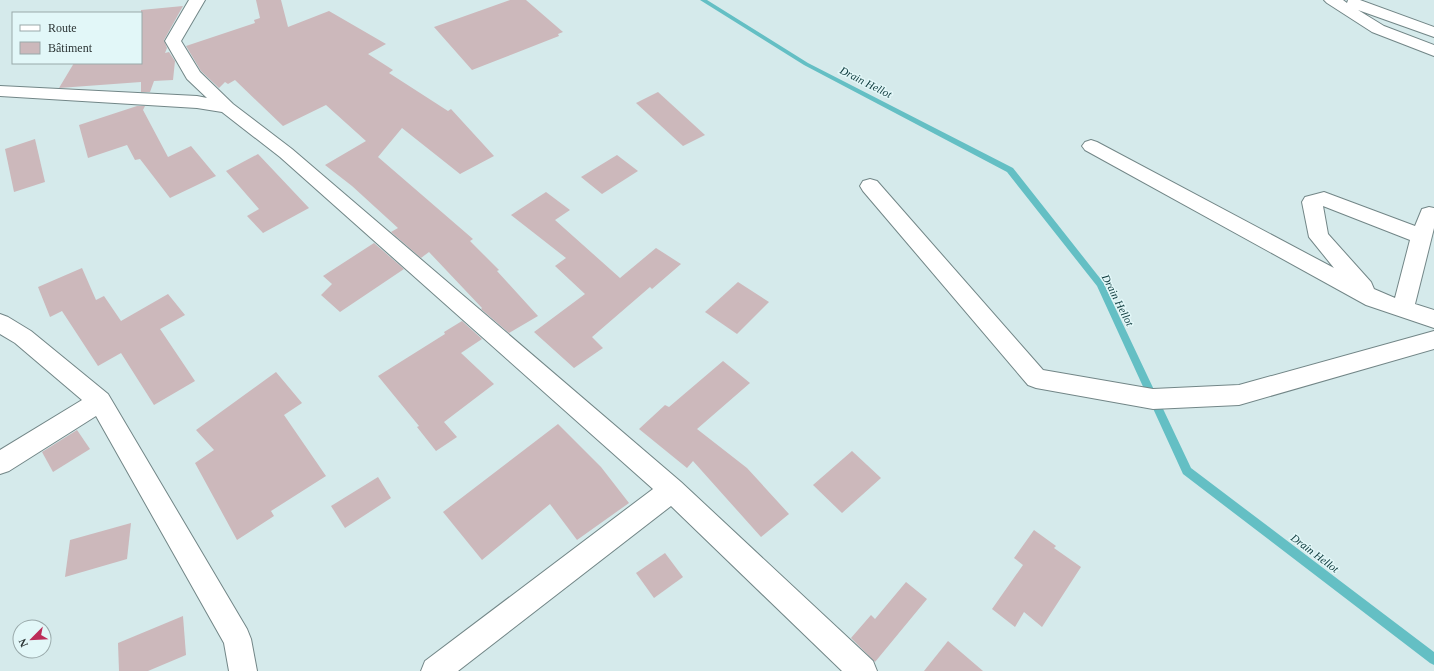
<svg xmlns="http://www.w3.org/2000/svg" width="1434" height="671" font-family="'Times New Roman',serif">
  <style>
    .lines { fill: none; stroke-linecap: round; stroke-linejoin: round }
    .stream { fill: #64bfc4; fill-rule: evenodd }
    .building { fill: #ccb8bb }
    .minor-casing { stroke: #728687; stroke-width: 2 }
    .minor { fill: #fff; fill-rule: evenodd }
    .labels { text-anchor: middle; stroke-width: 3; stroke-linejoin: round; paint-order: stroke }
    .water-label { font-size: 11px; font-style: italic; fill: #0b383a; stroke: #e2f7f8 }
  </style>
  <rect width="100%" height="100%" fill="#d5eaeb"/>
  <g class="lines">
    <path class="stream" d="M700 0H707L808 63 1013 168 1103 282 1191 468 1434 652V665L1430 663 1183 474 1097 286 1007 172 804 65Z"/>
  </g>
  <g class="building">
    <path d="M256 0H281L288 27 329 11 386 44 368 54 393 70 389 73 448 111 451 109 494 156 460 174 402 128 378 157 473 239 470 241 499 270 497 271 538 316 509 333 481 309 482 308 429 252 421 258 391 232 398 228 352 186 325 165 366 141 326 105 283 126 235 80 228 84 225 82 219 88 201 71 186 46 255 23 254 20 260 18Z"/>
    <path d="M510 0H526L563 32 558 34 559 36 472 70 434 27Z"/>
    <path d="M183 6 164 40 167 48 165 53 169 52 175 61 173 80 154 81 150 92H141V82L59 88 74 63H141V10Z"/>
    <path d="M658 92 705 135 683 146 636 103Z"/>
    <path d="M137 106H145L143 110 168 157 191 146 216 176 170 198 140 159 135 160 127 145 88 158 79 125Z"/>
    <path d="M35 139 45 182 14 192 5 149Z"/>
    <path d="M258 154 309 208 263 233 247 216 259 209 226 171Z"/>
    <path d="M617 155 638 171 602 194 581 177Z"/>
    <path d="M546 192 570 210 555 220 620 278 656 248 681 264 652 289 650 287 592 337 603 348 574 368 534 332 585 294 555 266 566 258 511 215Z"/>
    <path d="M374 243 404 269 340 312 321 295 332 284 323 276Z"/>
    <path d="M82 268 96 300 104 296 121 321 168 294 185 315 160 329 195 381 154 405 121 353 98 366 62 311 50 317 38 287Z"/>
    <path d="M738 282 769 302 737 334 705 312Z"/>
    <path d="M462 321 482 339 461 353 494 384 444 422 457 437 436 451 417 427 419 426 378 376 445 334 444 332Z"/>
    <path d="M723 361 750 383 697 429 747 468 789 514 761 537 693 461 687 468 639 429 665 405 669 407Z"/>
    <path d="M276 372 302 403 284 415 326 476 271 511 274 516 237 540 195 463 214 450 196 430Z"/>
    <path d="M558 424 601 467 629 503 577 540 550 504 482 560 443 512Z"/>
    <path d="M77 430 90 449 53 472 42 452Z"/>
    <path d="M852 451 881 478 842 513 813 485Z"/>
    <path d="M378 477 391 498 345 528 331 506Z"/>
    <path d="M131 523 127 559 65 577 70 540Z"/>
    <path d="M1034 530 1056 546 1054 548 1081 567 1042 627 1024 612 1015 627 992 609 1023 565 1014 558Z"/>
    <path d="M665 553 683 577 654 598 636 573Z"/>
    <path d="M906 582 927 599 875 662 851 638 871 615 875 619Z"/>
    <path d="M183 616 186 655 148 671H119L118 643Z"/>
    <path d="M948 641 983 671H924Z"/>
  </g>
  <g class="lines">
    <defs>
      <g id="minor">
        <path d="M189 0H205L181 41 200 72 233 104 292 149 681 482 873 661 877 671H842L671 506 458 671H421L425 661 653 489 280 157 222 112 197 108 0 96V86L197 96 207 98 187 79 165 41Z"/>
        <path d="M1324 0H1343L1347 3 1348 0H1360L1434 27V37L1358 10 1384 26 1434 45V56L1372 32 1327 3Z"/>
        <path d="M1091 140 1097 142 1334 268 1309 237 1302 202 1305 197 1324 192 1415 226 1422 209 1429 207 1434 208V228L1415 304 1434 310V328L1366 305 1085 150 1082 146 1085 142ZM1323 206 1410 240 1395 298 1374 289 1371 282 1328 234Z"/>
        <path d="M870 179 877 181 1043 370 1153 389 1239 385 1434 331V349L1239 405 1153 409 1036 388 1028 385 863 191 860 186 863 181Z"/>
        <path d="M0 314 8 317 31 331 108 394 247 629 251 639 257 671H229L224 643 96 416 9 471 0 474V450L82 400 15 343 0 334Z"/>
      </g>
    </defs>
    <use href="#minor" class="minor-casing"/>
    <use href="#minor" class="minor"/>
  </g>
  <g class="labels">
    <g class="water-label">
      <text transform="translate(866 82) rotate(27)" y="4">Drain Hellot</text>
      <text transform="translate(1118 300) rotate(63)" y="4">Drain Hellot</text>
      <text transform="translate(1315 553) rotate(37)" y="4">Drain Hellot</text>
    </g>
  </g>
  <rect x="12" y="12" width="130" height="52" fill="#e2f7f8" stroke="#99a9aa"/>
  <rect x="20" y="25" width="20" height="6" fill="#ffffff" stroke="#99a9aa"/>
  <text x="48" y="32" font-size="12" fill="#2c3535">Route</text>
  <rect x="20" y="42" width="20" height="12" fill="#ccb8bb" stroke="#99a9aa"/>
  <text x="48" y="52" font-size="12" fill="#2c3535">Bâtiment</text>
  <g transform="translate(32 639) rotate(246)"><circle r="19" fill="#e2f7f8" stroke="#99a9aa"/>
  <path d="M0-3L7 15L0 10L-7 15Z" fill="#bc2d58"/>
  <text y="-6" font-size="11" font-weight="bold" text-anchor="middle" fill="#2c3535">N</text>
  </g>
</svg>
